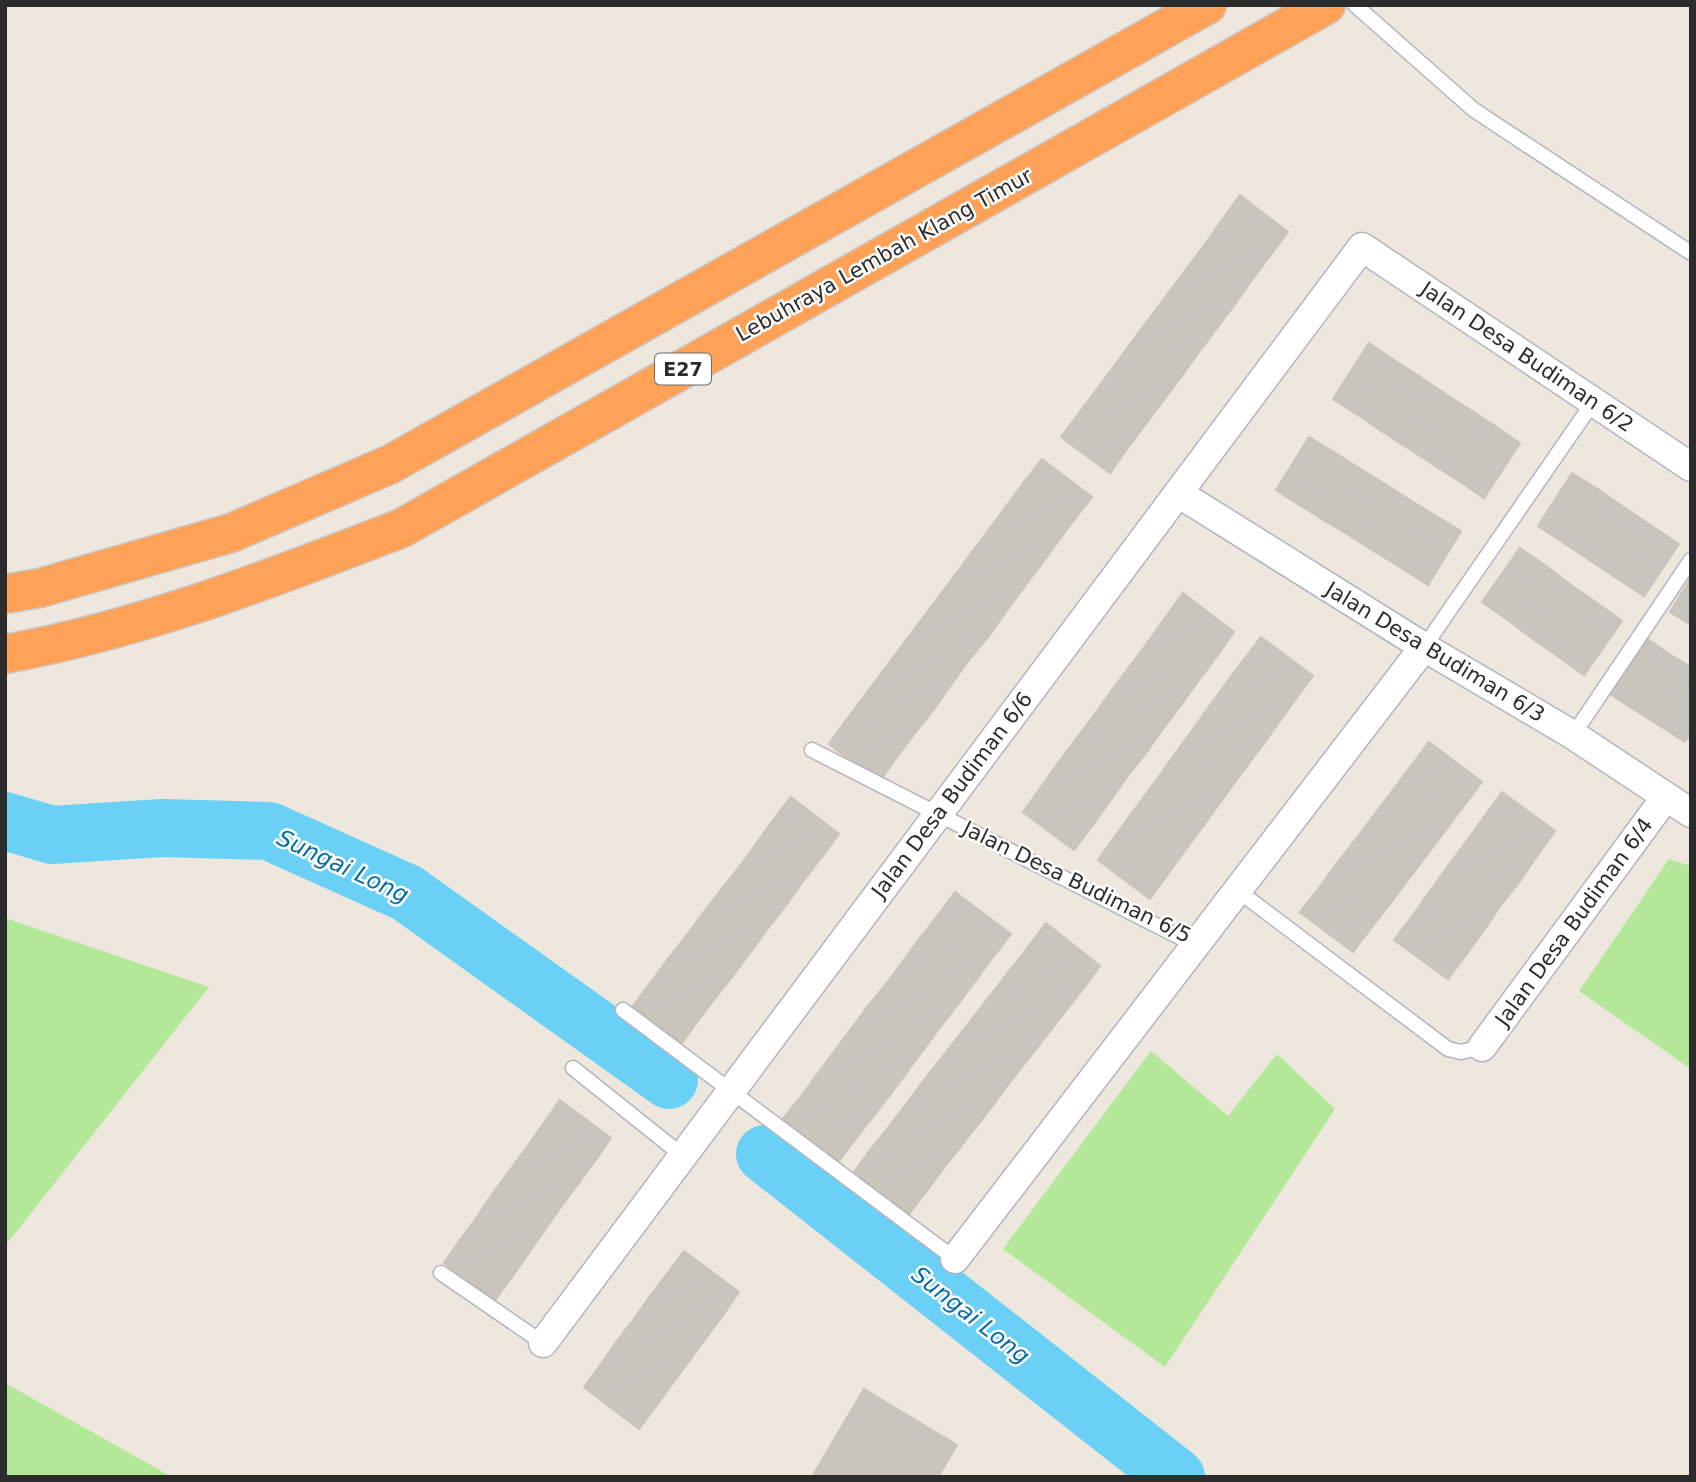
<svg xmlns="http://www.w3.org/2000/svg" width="1696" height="1482" font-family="'DejaVu Sans',sans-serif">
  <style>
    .green { fill: #b2e897 }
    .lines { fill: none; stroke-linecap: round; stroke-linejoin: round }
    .river { stroke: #6bd0f6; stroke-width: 58 }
    .building { fill: #c9c5bc; stroke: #cac3b7; stroke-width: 2 }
    .lane-casing { stroke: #b2b4c0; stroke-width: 17 }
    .street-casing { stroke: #b2b4c0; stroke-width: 31 }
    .highway-casing { stroke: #c8c8c8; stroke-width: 41 }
    .lane { stroke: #fff; stroke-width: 14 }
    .street { stroke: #fff; stroke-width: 28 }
    .highway { stroke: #ffa258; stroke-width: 38 }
    .labels { text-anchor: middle; stroke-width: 5; stroke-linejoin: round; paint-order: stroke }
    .shield { fill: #fff; stroke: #6b6b6b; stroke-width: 2 }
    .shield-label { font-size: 19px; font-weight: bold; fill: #2c2c2c }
    .street-label { font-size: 21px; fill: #2c2c2c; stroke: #fff }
    .water-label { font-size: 23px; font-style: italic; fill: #056ea7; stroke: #fff }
  </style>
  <rect width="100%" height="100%" fill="#eee7de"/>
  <g class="green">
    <path d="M1669 859 1691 866V1069L1579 991Z"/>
    <path d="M5 918 209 987 5 1246Z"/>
    <path d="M1151 1051 1228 1116 1277 1054 1335 1109 1165 1367 1003 1249Z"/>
    <path d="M5 1383 172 1477H5Z"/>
  </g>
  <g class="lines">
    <g class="river">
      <path d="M5 821 52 835 162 828 269 831 407 893 669 1080"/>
      <path d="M765 1154 1176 1477"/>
    </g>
  </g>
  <g class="building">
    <path d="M1240 195 1288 232 1270 256 1222 220Z"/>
    <path d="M1222 220 1270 256 1252 280 1205 244Z"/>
    <path d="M1205 244 1252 280 1235 304 1187 268Z"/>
    <path d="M1187 268 1235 304 1217 328 1169 292Z"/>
    <path d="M1169 292 1217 328 1199 352 1151 316Z"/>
    <path d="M1151 316 1199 352 1181 377 1133 340Z"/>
    <path d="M1133 340 1181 377 1163 401 1115 365Z"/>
    <path d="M1369 343 1394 360 1358 415 1333 399Z"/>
    <path d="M1394 360 1419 376 1383 432 1358 415Z"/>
    <path d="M1115 365 1163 401 1145 425 1097 389Z"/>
    <path d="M1419 376 1444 393 1408 448 1383 432Z"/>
    <path d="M1097 389 1145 425 1127 449 1079 413Z"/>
    <path d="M1444 393 1469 409 1434 465 1408 448Z"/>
    <path d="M1469 409 1495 426 1459 481 1434 465Z"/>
    <path d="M1079 413 1127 449 1110 473 1061 437Z"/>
    <path d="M1495 426 1520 443 1484 498 1459 481Z"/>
    <path d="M1309 437 1334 452 1301 506 1276 490Z"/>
    <path d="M1334 452 1359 468 1327 522 1301 506Z"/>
    <path d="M1042 459 1092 497 1074 520 1024 482Z"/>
    <path d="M1359 468 1385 484 1352 537 1327 522Z"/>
    <path d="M1572 473 1599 490 1564 543 1538 526Z"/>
    <path d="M1024 482 1074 520 1057 543 1007 505Z"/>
    <path d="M1385 484 1410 500 1377 553 1352 537Z"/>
    <path d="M1599 490 1625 508 1591 561 1564 543Z"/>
    <path d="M1410 500 1436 516 1403 569 1377 553Z"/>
    <path d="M1007 505 1057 543 1040 566 990 528Z"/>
    <path d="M1625 508 1652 526 1618 579 1591 561Z"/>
    <path d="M1436 516 1461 531 1428 585 1403 569Z"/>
    <path d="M1652 526 1679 544 1644 596 1618 579Z"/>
    <path d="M990 528 1040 566 1022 590 972 552Z"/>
    <path d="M1520 548 1546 566 1508 620 1482 602Z"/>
    <path d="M972 552 1022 590 1005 613 955 575Z"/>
    <path d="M1546 566 1571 585 1533 639 1508 620Z"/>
    <path d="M955 575 1005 613 988 637 937 599Z"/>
    <path d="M1691 578V625L1670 612Z"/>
    <path d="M1571 585 1597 603 1559 657 1533 639Z"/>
    <path d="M1183 593 1234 632 1217 656 1165 618Z"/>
    <path d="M937 599 988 637 969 660 919 623Z"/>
    <path d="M1597 603 1622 621 1584 675 1559 657Z"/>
    <path d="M1165 618 1217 656 1199 680 1148 642Z"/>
    <path d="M919 623 969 660 951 685 901 647Z"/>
    <path d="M1261 637 1313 676 1295 700 1242 662Z"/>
    <path d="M1646 638 1671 655 1635 710 1610 694Z"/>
    <path d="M1148 642 1199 680 1181 705 1130 666Z"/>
    <path d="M901 647 951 685 934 709 883 671Z"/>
    <path d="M1671 655 1691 667V679L1660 726 1635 710Z"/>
    <path d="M1242 662 1295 700 1277 725 1224 686Z"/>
    <path d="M1130 666 1181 705 1163 729 1112 690Z"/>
    <path d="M883 671 934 709 915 733 865 695Z"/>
    <path d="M1691 679V733L1685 742 1660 726Z"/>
    <path d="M1224 686 1277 725 1259 750 1206 711Z"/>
    <path d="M1112 690 1163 729 1146 753 1094 715Z"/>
    <path d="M865 695 915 733 897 757 847 719Z"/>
    <path d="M1206 711 1259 750 1240 775 1188 736Z"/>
    <path d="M1094 715 1146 753 1127 777 1076 739Z"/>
    <path d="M847 719 897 757 879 782 829 744Z"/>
    <path d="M1188 736 1240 775 1222 800 1170 761Z"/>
    <path d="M1076 739 1127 777 1110 801 1058 763Z"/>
    <path d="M1429 742 1482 782 1463 807 1411 766Z"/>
    <path d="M1170 761 1222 800 1204 825 1152 786Z"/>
    <path d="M1058 763 1110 801 1092 826 1041 787Z"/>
    <path d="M1411 766 1463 807 1445 831 1393 790Z"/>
    <path d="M1152 786 1204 825 1186 849 1134 810Z"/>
    <path d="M1041 787 1092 826 1074 850 1023 812Z"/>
    <path d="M1393 790 1445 831 1427 855 1374 815Z"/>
    <path d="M1502 792 1555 831 1537 856 1484 817Z"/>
    <path d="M791 797 839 834 822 857 773 820Z"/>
    <path d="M1134 810 1186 849 1168 874 1116 835Z"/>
    <path d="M1374 815 1427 855 1408 880 1356 839Z"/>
    <path d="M1484 817 1537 856 1520 881 1466 842Z"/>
    <path d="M773 820 822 857 804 880 756 844Z"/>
    <path d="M1116 835 1168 874 1150 899 1098 860Z"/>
    <path d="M1356 839 1408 880 1390 904 1337 863Z"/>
    <path d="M1466 842 1520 881 1501 905 1448 866Z"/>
    <path d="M756 844 804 880 787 904 739 867Z"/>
    <path d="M1337 863 1390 904 1371 928 1319 888Z"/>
    <path d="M1448 866 1501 905 1484 930 1430 891Z"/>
    <path d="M739 867 787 904 769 927 721 890Z"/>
    <path d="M1319 888 1371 928 1353 952 1300 912Z"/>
    <path d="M721 890 769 927 752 950 703 913Z"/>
    <path d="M1430 891 1484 930 1466 955 1413 915Z"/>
    <path d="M955 892 1011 934 993 957 938 915Z"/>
    <path d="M703 913 752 950 735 973 686 936Z"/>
    <path d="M938 915 993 957 976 980 920 938Z"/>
    <path d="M1413 915 1466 955 1448 979 1394 940Z"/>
    <path d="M1046 923 1100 966 1083 989 1028 947Z"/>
    <path d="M686 936 735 973 717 996 668 959Z"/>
    <path d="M920 938 976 980 959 1003 903 961Z"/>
    <path d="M1028 947 1083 989 1065 1012 1010 970Z"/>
    <path d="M668 959 717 996 699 1019 651 982Z"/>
    <path d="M903 961 959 1003 941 1026 886 984Z"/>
    <path d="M1010 970 1065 1012 1047 1035 993 992Z"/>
    <path d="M651 982 699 1019 682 1043 633 1006Z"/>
    <path d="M886 984 941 1026 924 1049 868 1006Z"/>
    <path d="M993 992 1047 1035 1029 1058 975 1015Z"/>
    <path d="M868 1006 924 1049 907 1072 851 1029Z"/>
    <path d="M975 1015 1029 1058 1011 1081 957 1038Z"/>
    <path d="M851 1029 907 1072 890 1095 833 1053Z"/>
    <path d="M957 1038 1011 1081 994 1104 939 1061Z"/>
    <path d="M833 1053 890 1095 872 1118 816 1076Z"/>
    <path d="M939 1061 994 1104 976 1127 921 1084Z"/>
    <path d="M816 1076 872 1118 854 1141 799 1099Z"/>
    <path d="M921 1084 976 1127 958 1150 904 1107Z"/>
    <path d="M799 1099 854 1141 837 1164 781 1121Z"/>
    <path d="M560 1100 611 1138 595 1161 543 1124Z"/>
    <path d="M904 1107 958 1150 940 1173 886 1130Z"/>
    <path d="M543 1124 595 1161 578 1184 527 1147Z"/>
    <path d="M886 1130 940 1173 923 1196 868 1153Z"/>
    <path d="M527 1147 578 1184 561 1207 510 1170Z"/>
    <path d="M868 1153 923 1196 905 1219 851 1176Z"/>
    <path d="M510 1170 561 1207 544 1231 493 1193Z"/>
    <path d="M493 1193 544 1231 528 1254 477 1217Z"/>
    <path d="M477 1217 528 1254 512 1277 460 1240Z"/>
    <path d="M460 1240 512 1277 495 1300 444 1263Z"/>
    <path d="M684 1251 739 1292 723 1315 667 1274Z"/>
    <path d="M667 1274 723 1315 706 1338 650 1296Z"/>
    <path d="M650 1296 706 1338 690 1360 634 1319Z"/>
    <path d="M634 1319 690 1360 673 1383 617 1341Z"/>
    <path d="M617 1341 673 1383 656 1406 601 1364Z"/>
    <path d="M601 1364 656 1406 639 1429 584 1387Z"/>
    <path d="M864 1389 957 1445 938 1477H812Z"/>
  </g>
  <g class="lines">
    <defs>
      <g id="lane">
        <path d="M1355 5 1474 110 1691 253"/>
        <path d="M1424 647 1594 401"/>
        <path d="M1573 735 1691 560"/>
        <path d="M812 750 1195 945"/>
        <path d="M1237 890 1448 1049 1461 1052 1482 1047"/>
        <path d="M623 1010 955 1259"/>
        <path d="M573 1068 683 1156"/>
        <path d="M441 1273 543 1343"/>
      </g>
      <g id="street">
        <path d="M1178 493 1424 647 1573 735 1691 813"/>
        <path d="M1482 1047 1665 798"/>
        <path d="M955 1259 1424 647"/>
        <path d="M543 1343 1362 247 1691 467"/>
      </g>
      <g id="highway">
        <path d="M5 594 40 588 231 533 391 464 1207 5"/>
        <path d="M5 654C142 629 273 578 402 528L1326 5"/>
      </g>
    </defs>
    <use href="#lane" class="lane-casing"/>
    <use href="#street" class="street-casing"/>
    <use href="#highway" class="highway-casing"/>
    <use href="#lane" class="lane"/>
    <use href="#street" class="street"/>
    <use href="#highway" class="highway"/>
  </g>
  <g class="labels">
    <rect class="shield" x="655" y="353.5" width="56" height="31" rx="5"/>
    <g class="shield-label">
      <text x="683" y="376">E27</text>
    </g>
    <g class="street-label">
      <text transform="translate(884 255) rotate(-29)" y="7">Lebuhraya Lembah Klang Timur</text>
      <text transform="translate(1527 357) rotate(34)" y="7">Jalan Desa Budiman 6/2</text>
      <text transform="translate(1435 652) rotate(31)" y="7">Jalan Desa Budiman 6/3</text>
      <text transform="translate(952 795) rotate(-53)" y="7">Jalan Desa Budiman 6/6</text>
      <text transform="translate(1077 882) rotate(26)" y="7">Jalan Desa Budiman 6/5</text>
      <text transform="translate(1574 922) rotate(-54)" y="7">Jalan Desa Budiman 6/4</text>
    </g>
    <g class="water-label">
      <text transform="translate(343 866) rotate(25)" y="8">Sungai Long</text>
      <text transform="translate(971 1315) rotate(38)" y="8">Sungai Long</text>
    </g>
  </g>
  <rect width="1696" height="1482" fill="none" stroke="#2c2c2c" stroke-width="14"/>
</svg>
